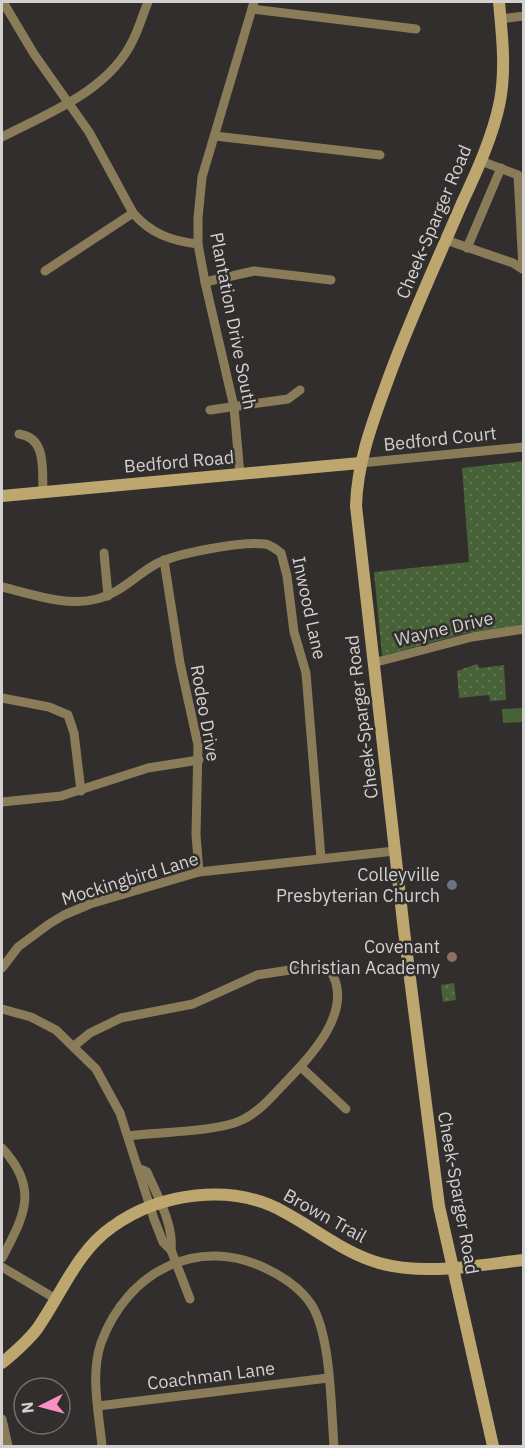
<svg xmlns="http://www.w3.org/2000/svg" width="525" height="1448" font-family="'IBM Plex Sans',sans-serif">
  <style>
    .grass { fill: url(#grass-dots) }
    .garden { fill: #476237 }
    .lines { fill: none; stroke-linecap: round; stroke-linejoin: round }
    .street { stroke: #8a7c59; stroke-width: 9 }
    .secondary { stroke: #bea76e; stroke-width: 12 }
    .worship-dot { fill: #6b7280; stroke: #312e2d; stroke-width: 2 }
    .education-dot { fill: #8d6e63; stroke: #312e2d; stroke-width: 2 }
    .labels { text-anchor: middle; stroke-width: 5; stroke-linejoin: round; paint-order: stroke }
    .street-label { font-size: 18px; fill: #d2d1d0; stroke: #312e2d }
    .poi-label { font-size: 18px; fill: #d2d1d0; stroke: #312e2d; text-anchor: end }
  </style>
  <defs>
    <pattern id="grass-dots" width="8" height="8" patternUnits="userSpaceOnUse" patternTransform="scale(1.5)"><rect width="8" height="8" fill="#476237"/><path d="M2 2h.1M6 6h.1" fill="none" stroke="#617753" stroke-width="1.8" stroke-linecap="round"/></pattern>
  </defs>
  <rect width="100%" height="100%" fill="#312e2d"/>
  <g class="grass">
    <path d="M523 461V625L466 633 382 656 374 572 469 562 462 468Z"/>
    <path d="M477 664 480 668 504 665 506 700 490 701 489 695 459 698 457 671Z"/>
    <path d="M454 983 456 1000 443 1002 441 985Z"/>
  </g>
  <path class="garden" d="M523 708V722L503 723 502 709Z"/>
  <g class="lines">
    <g class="street">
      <path d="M3 2 34 54 89 132 133 213C151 234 172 241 198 244"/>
      <path d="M252 9 416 29"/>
      <path d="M500 19 524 16"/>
      <path d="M215 136 380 155"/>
      <path d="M2 137C48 113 109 91 133 40 139 28 143 14 148 2"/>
      <path d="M481 161 518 175 523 269"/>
      <path d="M446 240 513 263 524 270"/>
      <path d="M467 248 501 168"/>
      <path d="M45 271 133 213"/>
      <path d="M205 282 254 271 331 280"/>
      <path d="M210 410 288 399 300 390"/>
      <path d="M19 434C47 438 42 469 43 492"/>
      <path d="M360 463 524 447"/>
      <path d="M240 475 234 407 205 282 198 244V218L202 177 254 2"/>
      <path d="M104 553 108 596"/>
      <path d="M164 560 180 663 198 745 196 835 199 872"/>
      <path d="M2 587C32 594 66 607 97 599 121 593 136 575 156 564 177 553 242 541 265 544 271 545 276 549 281 553L287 576 294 632 306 673 321 858"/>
      <path d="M373 663 472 637 524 629"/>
      <path d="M2 698 49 707 68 715 74 733 81 791"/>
      <path d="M2 802 61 796 148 768 199 760"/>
      <path d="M2 968 18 947 49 924 64 915 90 904 199 872 395 851"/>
      <path d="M2 1009 31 1017 56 1030 96 1069 120 1113 154 1219 163 1242 171 1250 190 1299"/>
      <path d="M74 1046 90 1033 121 1018 193 1004 257 975 290 970H330C357 1012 306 1061 280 1088 269 1100 257 1113 242 1120 217 1132 159 1132 129 1136"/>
      <path d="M301 1067 346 1109"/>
      <path d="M2 1148C40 1189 24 1216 2 1258"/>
      <path d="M140 1169 147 1172C157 1195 174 1225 171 1250"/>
      <path d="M2 1267 56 1299"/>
      <path d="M98 1406 328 1378"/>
      <path d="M2 1419 8 1446"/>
      <path d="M102 1446C99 1413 90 1375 101 1343 127 1271 199 1234 269 1270 285 1278 301 1289 311 1304 331 1334 331 1409 334 1446"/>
    </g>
    <g class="secondary">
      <path d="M2 496 360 463"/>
      <path d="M2 1363C14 1353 27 1342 37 1329 61 1295 77 1251 112 1227 159 1193 231 1182 284 1212 316 1229 344 1253 379 1263 425 1276 478 1265 524 1260"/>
      <path d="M493 1446 439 1206 404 931 356 506C357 465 371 426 385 388 407 325 436 264 462 203 477 171 493 136 500 101 506 68 502 35 499 2"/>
    </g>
  </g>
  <circle class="worship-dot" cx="452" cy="885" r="6"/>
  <circle class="education-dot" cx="452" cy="957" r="6"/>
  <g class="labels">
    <g class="street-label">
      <text transform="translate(434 222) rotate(-67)" y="6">Cheek-Sparger Road</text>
      <text transform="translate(233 321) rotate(79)" y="6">Plantation Drive South</text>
      <text transform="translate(440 439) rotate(-6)" y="6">Bedford Court</text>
      <text transform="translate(179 462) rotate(-5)" y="6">Bedford Road</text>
      <text transform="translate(309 608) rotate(78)" y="6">Inwood Lane</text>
      <text transform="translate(444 629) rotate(-13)" y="6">Wayne Drive</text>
      <text transform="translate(205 713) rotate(80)" y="6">Rodeo Drive</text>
      <text transform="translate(362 717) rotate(-97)" y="6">Cheek-Sparger Road</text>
      <text transform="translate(130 879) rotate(-17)" y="6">Mockingbird Lane</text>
      <text transform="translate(458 1193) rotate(80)" y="6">Cheek-Sparger Road</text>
      <text transform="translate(325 1216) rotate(29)" y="6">Brown Trail</text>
      <text transform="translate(211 1376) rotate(-7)" y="6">Coachman Lane</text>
    </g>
    <g class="poi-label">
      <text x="440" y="881">Colleyville<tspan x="440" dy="21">Presbyterian Church</tspan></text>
      <text x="440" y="953">Covenant<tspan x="440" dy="21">Christian Academy</tspan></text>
    </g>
  </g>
  <rect width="525" height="1448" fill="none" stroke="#d2d1d0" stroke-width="6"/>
  <g transform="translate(42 1406) rotate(264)"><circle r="28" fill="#312e2d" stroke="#716f6e" stroke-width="1.5"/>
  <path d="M0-4.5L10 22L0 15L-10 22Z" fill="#fb8fc4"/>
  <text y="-9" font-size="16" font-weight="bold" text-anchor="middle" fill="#d2d1d0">N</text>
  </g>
</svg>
